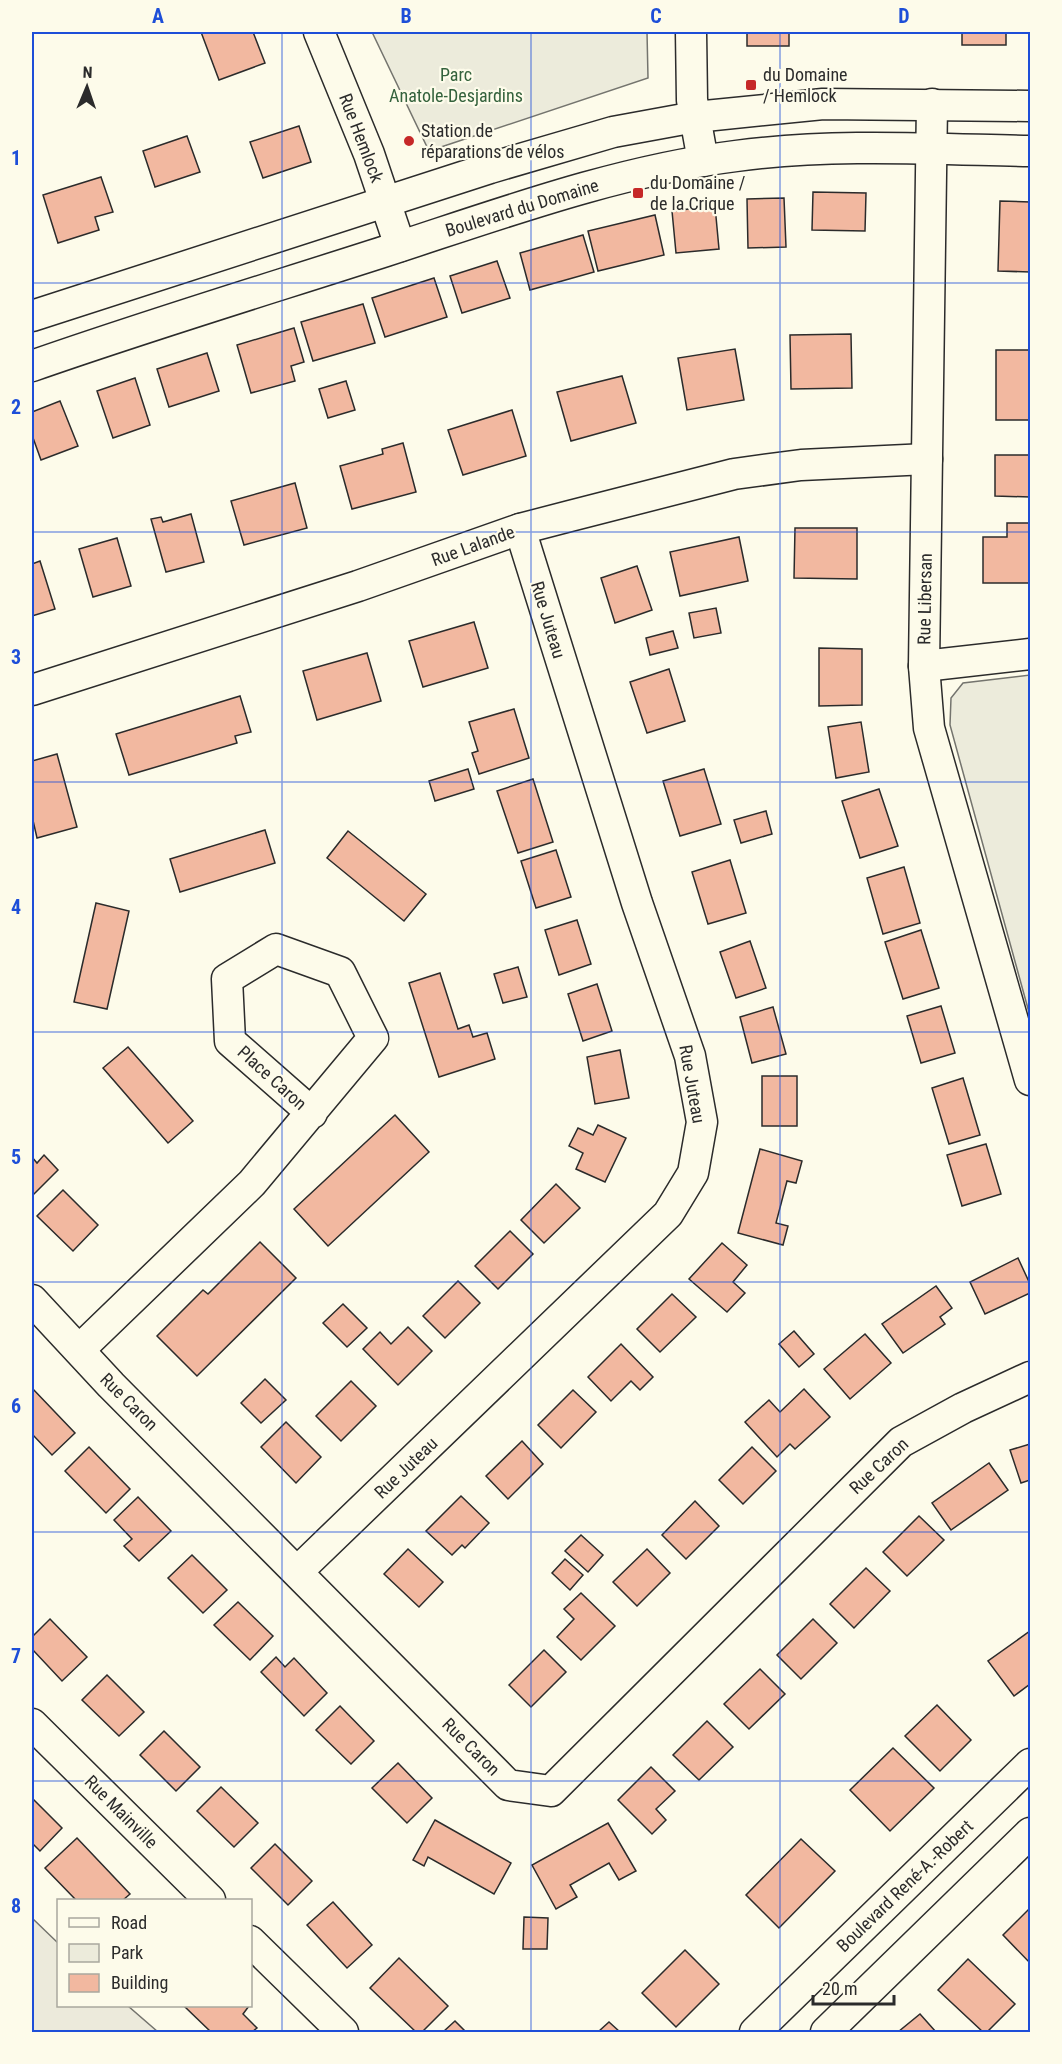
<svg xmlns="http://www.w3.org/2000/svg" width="1062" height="2064" font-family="'Roboto Condensed',sans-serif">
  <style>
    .green { fill: #ecebdb; stroke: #74746e; stroke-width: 1.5 }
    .parking { fill: #eceadb; stroke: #74746e; stroke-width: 1.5 }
    .building { fill: #f2b8a0; stroke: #2b2b2b; stroke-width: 1.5 }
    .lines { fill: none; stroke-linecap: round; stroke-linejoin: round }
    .minor-casing { stroke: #2b2b2b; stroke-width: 33 }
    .minor { stroke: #fdfbea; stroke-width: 30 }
    .grid { fill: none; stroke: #1d4ed8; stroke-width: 1.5; stroke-opacity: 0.55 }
    .poi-dot { fill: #c62828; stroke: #fdfbea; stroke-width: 2 }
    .labels { text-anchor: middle; stroke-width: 4.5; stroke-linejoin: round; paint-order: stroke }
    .park-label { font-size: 18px; fill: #34623c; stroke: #fdfbea }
    .poi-label { font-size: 18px; fill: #2b2b2b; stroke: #fdfbea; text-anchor: start }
    .street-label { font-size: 18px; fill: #2b2b2b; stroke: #fdfbea }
    .neatline { fill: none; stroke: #1d4ed8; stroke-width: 2 }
    .grid-label { font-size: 20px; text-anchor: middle; font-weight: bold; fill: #1d4ed8 }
  </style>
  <rect width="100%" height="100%" fill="#fdfbea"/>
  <g class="green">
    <path d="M372 32H647L648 78 429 151Z"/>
    <path d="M1030 675V1016L950 725 951 698 963 683Z"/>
  </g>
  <path class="parking" d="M32 1918 58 1943V2006H128L158 2032H32Z"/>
  <g class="building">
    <path d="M201 32H253L265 63 219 80Z"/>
    <rect x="747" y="32" width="42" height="14"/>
    <rect x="962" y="32" width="44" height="13"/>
    <path d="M299 126 311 162 263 178 250 142Z"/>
    <path d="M187 136 200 172 155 187 143 151Z"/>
    <path d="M101 177 113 212 95 217 99 230 58 243 43 195Z"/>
    <path d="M813 192 866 193 865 231 812 230Z"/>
    <path d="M784 198 786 247 748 248 747 199Z"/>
    <path d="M1000 201 1030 202V272L998 271Z"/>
    <path d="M715 206 719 249 676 253 672 211Z"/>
    <path d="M655 215 664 255 598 271 588 231Z"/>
    <path d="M583 235 594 272 530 290 520 253Z"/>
    <path d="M497 261 510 298 462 313 450 276Z"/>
    <path d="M434 278 447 317 385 337 372 298Z"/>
    <path d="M363 304 375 343 313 361 301 322Z"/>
    <path d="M294 328 304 362 291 366 295 381 251 393 237 345Z"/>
    <path d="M851 334 852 388 791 389 790 335Z"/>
    <path d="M735 349 744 400 687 410 678 358Z"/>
    <rect x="996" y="350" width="34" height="70"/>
    <path d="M207 353 219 391 169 407 157 369Z"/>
    <path d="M622 376 636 423 571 441 557 392Z"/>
    <path d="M135 378 150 425 113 438 97 391Z"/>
    <path d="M346 381 355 410 328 418 319 389Z"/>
    <path d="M60 401 78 446 41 460 32 435V412Z"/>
    <path d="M512 410 526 456 463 475 448 430Z"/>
    <path d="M403 443 416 492 352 509 340 466 383 454 382 449Z"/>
    <path d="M995 455H1030V497L995 496Z"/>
    <path d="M295 483 307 528 244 545 231 501Z"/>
    <path d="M191 514 204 562 166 572 151 519 161 517 163 522Z"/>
    <path d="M1007 523H1030V583H983V537H1007Z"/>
    <path d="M795 528H857V579L794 578Z"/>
    <path d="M739 537 748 581 680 596 670 552Z"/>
    <path d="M117 538 131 586 93 597 79 549Z"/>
    <path d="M40 561 55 609 32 616V564Z"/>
    <path d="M637 566 652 610 615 623 601 578Z"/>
    <path d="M716 608 721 633 694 638 689 613Z"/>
    <path d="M474 622 488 668 423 687 409 641Z"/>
    <path d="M673 631 678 648 650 655 646 638Z"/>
    <path d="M819 648 862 649V705L819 706Z"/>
    <path d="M367 653 381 701 317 720 303 671Z"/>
    <path d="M669 669 685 721 647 733 630 682Z"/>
    <path d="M240 696 251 732 235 736 237 743 129 775 116 734Z"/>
    <path d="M514 709 529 758 479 774 472 753 478 751 469 722Z"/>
    <path d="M861 722 869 772 836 778 828 727Z"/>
    <path d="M57 754 77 827 37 838 32 816V761Z"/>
    <path d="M468 769 474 789 435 801 429 781Z"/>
    <path d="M704 769 721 824 680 836 663 781Z"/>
    <path d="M533 779 553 842 518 853 497 791Z"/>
    <path d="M879 789 898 846 860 858 842 801Z"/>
    <path d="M766 811 772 834 741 843 734 820Z"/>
    <path d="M265 830 275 863 180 892 170 859Z"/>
    <path d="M348 831 426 894 404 921 327 858Z"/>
    <path d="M556 850 571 897 536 908 521 861Z"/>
    <path d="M730 860 746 913 708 924 692 872Z"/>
    <path d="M904 867 920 923 883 934 867 878Z"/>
    <path d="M96 903 129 911 107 1009 74 1002Z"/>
    <path d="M577 920 591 964 559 975 545 930Z"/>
    <path d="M921 930 939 988 903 999 885 942Z"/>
    <path d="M750 941 766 988 736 998 720 952Z"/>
    <path d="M518 967 527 997 503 1003 494 974Z"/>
    <path d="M440 973 458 1029 469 1025 473 1037 487 1033 495 1059 439 1077 409 983Z"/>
    <path d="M597 984 612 1031 583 1041 568 994Z"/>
    <path d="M941 1006 955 1053 921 1063 907 1016Z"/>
    <path d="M773 1007 786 1054 752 1063 740 1017Z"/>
    <path d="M128 1047 193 1121 168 1143 103 1068Z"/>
    <path d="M620 1050 629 1098 595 1104 587 1057Z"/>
    <rect x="762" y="1076" width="35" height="50"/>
    <path d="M963 1078 980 1135 949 1144 932 1088Z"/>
    <path d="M395 1115 429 1152 328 1246 294 1209Z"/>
    <path d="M598 1125 626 1138 605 1182 576 1169 583 1153 569 1146 578 1128 593 1135Z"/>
    <path d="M986 1144 1001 1194 962 1206 947 1155Z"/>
    <path d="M760 1149 802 1161 796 1183 787 1181 776 1223 788 1226 783 1245 738 1233Z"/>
    <path d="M44 1155 58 1170 32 1196V1157L37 1163Z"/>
    <path d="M556 1184 580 1208 544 1243 521 1220Z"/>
    <path d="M63 1190 98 1225 73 1251 37 1216Z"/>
    <path d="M510 1231 533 1254 498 1289 475 1266Z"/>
    <path d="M260 1242 296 1278 197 1376 157 1336 203 1290 208 1294Z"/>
    <path d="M722 1243 747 1265 733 1282 745 1293 727 1312 689 1279Z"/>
    <path d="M1018 1258 1030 1284V1293L985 1314 970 1282Z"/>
    <path d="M458 1281 480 1303 445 1338 423 1316Z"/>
    <path d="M936 1286 952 1308 940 1317 945 1324 903 1353 882 1324Z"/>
    <path d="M672 1294 696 1317 660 1352 637 1329Z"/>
    <path d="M343 1304 367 1328 347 1347 323 1323Z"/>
    <path d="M408 1327 432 1351 398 1385 363 1349 380 1332 391 1344Z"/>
    <path d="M794 1331 814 1354 799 1367 779 1344Z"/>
    <path d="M865 1334 891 1363 850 1399 824 1369Z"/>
    <path d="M621 1344 653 1377 640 1390 631 1381 611 1401 588 1377Z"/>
    <path d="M265 1379 286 1400 261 1423 241 1403Z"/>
    <path d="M351 1381 376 1406 341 1441 316 1416Z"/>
    <path d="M32 1388 75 1433 52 1455 32 1434Z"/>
    <path d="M804 1389 830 1417 795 1449 790 1444 777 1457 745 1422 769 1400 780 1412Z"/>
    <path d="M573 1390 596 1412 561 1448 538 1425Z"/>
    <path d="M286 1422 321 1457 296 1483 261 1447Z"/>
    <path d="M522 1441 543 1464 508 1499 486 1476Z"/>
    <path d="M1030 1444V1480L1021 1483 1010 1450Z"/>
    <path d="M89 1447 130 1489 106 1513 65 1471Z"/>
    <path d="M752 1447 776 1471 743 1504 719 1480Z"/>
    <path d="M989 1463 1008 1490 951 1530 932 1503Z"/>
    <path d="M461 1496 489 1523 465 1548 462 1545 452 1555 426 1531Z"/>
    <path d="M138 1497 171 1531 139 1561 124 1546 132 1539 114 1520Z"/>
    <path d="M695 1501 719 1526 686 1559 662 1535Z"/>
    <path d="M919 1516 944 1540 907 1576 883 1552Z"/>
    <path d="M581 1535 603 1555 588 1572 565 1551Z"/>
    <path d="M408 1549 443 1582 419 1607 384 1574Z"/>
    <path d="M647 1549 670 1573 637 1606 613 1582Z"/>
    <path d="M192 1555 227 1590 203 1613 168 1578Z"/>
    <path d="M565 1559 583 1575 570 1590 552 1573Z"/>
    <path d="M866 1568 890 1591 854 1628 830 1604Z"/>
    <path d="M581 1593 615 1626 581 1660 557 1637 574 1619 564 1609Z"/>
    <path d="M238 1602 273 1636 250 1660 214 1625Z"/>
    <path d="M50 1619 87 1657 62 1681 32 1649V1637Z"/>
    <path d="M813 1619 837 1643 801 1679 777 1655Z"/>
    <path d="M1030 1631V1684L1014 1696 988 1661Z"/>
    <path d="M544 1650 566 1672 531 1707 509 1685Z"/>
    <path d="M276 1657 285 1667 294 1658 327 1693 304 1716 261 1672Z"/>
    <path d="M760 1669 785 1694 749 1729 724 1704Z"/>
    <path d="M107 1675 144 1712 119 1736 82 1700Z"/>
    <path d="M937 1705 971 1740 940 1771 905 1736Z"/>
    <path d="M340 1706 374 1741 351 1764 316 1730Z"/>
    <path d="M707 1721 733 1747 699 1780 673 1755Z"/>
    <path d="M164 1731 200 1767 176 1791 140 1755Z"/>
    <path d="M893 1748 934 1788 890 1831 850 1790Z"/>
    <path d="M398 1763 432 1798 407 1823 372 1788Z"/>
    <path d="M651 1767 675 1791 656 1809 666 1820 652 1834 618 1800Z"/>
    <path d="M221 1787 258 1823 234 1847 197 1811Z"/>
    <path d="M32 1798 62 1828 40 1851 32 1843Z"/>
    <path d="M435 1820 511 1863 494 1894 428 1857 424 1866 413 1860Z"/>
    <path d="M608 1823 636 1871 619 1880 609 1863 570 1885 577 1897 556 1909 532 1865Z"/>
    <path d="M77 1838 130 1894 123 1900H76L45 1868Z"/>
    <path d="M801 1839 835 1871 779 1928 746 1895Z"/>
    <path d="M275 1844 312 1881 288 1905 251 1868Z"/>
    <path d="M333 1902 372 1945 347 1968 307 1925Z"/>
    <path d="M1030 1908V1963L1003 1935Z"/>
    <path d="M524 1917 548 1918 547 1949H523Z"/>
    <path d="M685 1950 719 1984 676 2027 642 1993Z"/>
    <path d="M399 1958 448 2006 422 2032H416L370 1988Z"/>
    <path d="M968 1959 1015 2004 987 2032H983L938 1990Z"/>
    <path d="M184 2006H249L243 2014 257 2028 252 2032H211Z"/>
    <path d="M920 2014 936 2032H898Z"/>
    <path d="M455 2021 466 2032H443Z"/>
    <path d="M609 2022 620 2032H598Z"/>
  </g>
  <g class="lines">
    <defs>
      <g id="minor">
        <path d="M319 32 369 154 400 246"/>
        <path d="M691 32 692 100 703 161"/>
        <path d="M932 104 924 666 929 728 1030 1080"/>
        <path d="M32 316 490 168 613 132 695 117 823 104 1030 106"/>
        <path d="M32 366C149 325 268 289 386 251 500 214 616 171 736 156 833 143 932 149 1030 151"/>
        <path d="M924 666 1030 654"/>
        <path d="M32 690 358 586 520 529 570 516 734 474 801 465 927 459"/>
        <path d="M32 1300 111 1385 508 1785 551 1791 901 1442 963 1408 1030 1377"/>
        <path d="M79 1350 252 1183 373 1038 340 972 276 949 227 979 230 1041 312 1113"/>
        <path d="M298 1571 668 1214 693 1173 702 1122 690 1056 637 903 520 529"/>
        <path d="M32 1724 210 1900"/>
        <path d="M250 1941 343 2032"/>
        <path d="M755 2032 1030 1764"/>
        <path d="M826 2032 1030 1833"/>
      </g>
    </defs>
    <use href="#minor" class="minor-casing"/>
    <use href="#minor" class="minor"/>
  </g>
  <path class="grid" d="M282 32V2032M531 32V2032M780 32V2032M32 283H1030M32 532H1030M32 782H1030M32 1032H1030M32 1282H1030M32 1532H1030M32 1781H1030"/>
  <g class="poi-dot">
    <rect x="745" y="79" width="12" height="12" rx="3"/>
    <circle cx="409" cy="141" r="6"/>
    <rect x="632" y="187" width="12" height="12" rx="3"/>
  </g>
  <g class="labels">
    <g class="park-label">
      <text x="456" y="81">Parc<tspan x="456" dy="21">Anatole-Desjardins</tspan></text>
    </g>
    <g class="poi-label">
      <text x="763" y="81">du Domaine<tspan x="763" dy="21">/ Hemlock</tspan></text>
      <text x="421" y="137">Station de<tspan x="421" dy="21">réparations de vélos</tspan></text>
      <text x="650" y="189">du Domaine /<tspan x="650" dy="21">de la Crique</tspan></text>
    </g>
    <g class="street-label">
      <text transform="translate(361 138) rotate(69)" y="6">Rue Hemlock</text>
      <text transform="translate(522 208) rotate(-17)" y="6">Boulevard du Domaine</text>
      <text transform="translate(473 546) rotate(-20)" y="6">Rue Lalande</text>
      <text transform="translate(925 599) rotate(-89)" y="6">Rue Libersan</text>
      <text transform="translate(548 620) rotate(73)" y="6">Rue Juteau</text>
      <text transform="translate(272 1078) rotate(42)" y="6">Place Caron</text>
      <text transform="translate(692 1084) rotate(80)" y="6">Rue Juteau</text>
      <text transform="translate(129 1402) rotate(45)" y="6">Rue Caron</text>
      <text transform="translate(879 1466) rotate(-43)" y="6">Rue Caron</text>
      <text transform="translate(406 1468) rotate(-44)" y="6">Rue Juteau</text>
      <text transform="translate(471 1747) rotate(45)" y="6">Rue Caron</text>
      <text transform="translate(121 1812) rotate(45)" y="6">Rue Mainville</text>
      <text transform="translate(905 1886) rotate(-44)" y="6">Boulevard René-A.-Robert</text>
    </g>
  </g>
  <rect width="1062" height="2064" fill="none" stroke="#fdfbea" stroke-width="66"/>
  <rect x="57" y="1899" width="195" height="108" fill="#fdfbea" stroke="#a9a89e" stroke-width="1.5"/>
  <rect x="69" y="1918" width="30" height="9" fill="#fdfbea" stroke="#a9a89e" stroke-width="1.5"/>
  <text x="111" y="1929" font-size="18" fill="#2b2b2b">Road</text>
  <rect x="69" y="1944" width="30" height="18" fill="#ecebdb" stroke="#a9a89e" stroke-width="1.5"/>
  <text x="111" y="1959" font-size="18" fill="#2b2b2b">Park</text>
  <rect x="69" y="1974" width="30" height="18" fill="#f2b8a0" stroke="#a9a89e" stroke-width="1.5"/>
  <text x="111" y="1989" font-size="18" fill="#2b2b2b">Building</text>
  <g transform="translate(87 87) rotate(2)" stroke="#fdfbea" stroke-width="4.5" paint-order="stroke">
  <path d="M0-4.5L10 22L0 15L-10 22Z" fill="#2b2b2b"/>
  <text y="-9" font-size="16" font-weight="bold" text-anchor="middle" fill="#2b2b2b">N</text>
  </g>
  <path d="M813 1995v9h81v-9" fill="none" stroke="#2b2b2b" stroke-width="3"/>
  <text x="822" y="1995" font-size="18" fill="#2b2b2b" stroke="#fdfbea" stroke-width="4.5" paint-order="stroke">20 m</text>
  <rect x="33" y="33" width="996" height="1998" class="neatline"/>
  <g class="grid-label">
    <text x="158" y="23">A</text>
    <text x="406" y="23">B</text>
    <text x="656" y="23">C</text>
    <text x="904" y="23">D</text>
    <text x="16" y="165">1</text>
    <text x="16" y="414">2</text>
    <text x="16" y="664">3</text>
    <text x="16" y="914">4</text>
    <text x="16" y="1164">5</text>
    <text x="16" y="1413">6</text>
    <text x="16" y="1663">7</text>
    <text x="16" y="1913">8</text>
  </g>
</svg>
